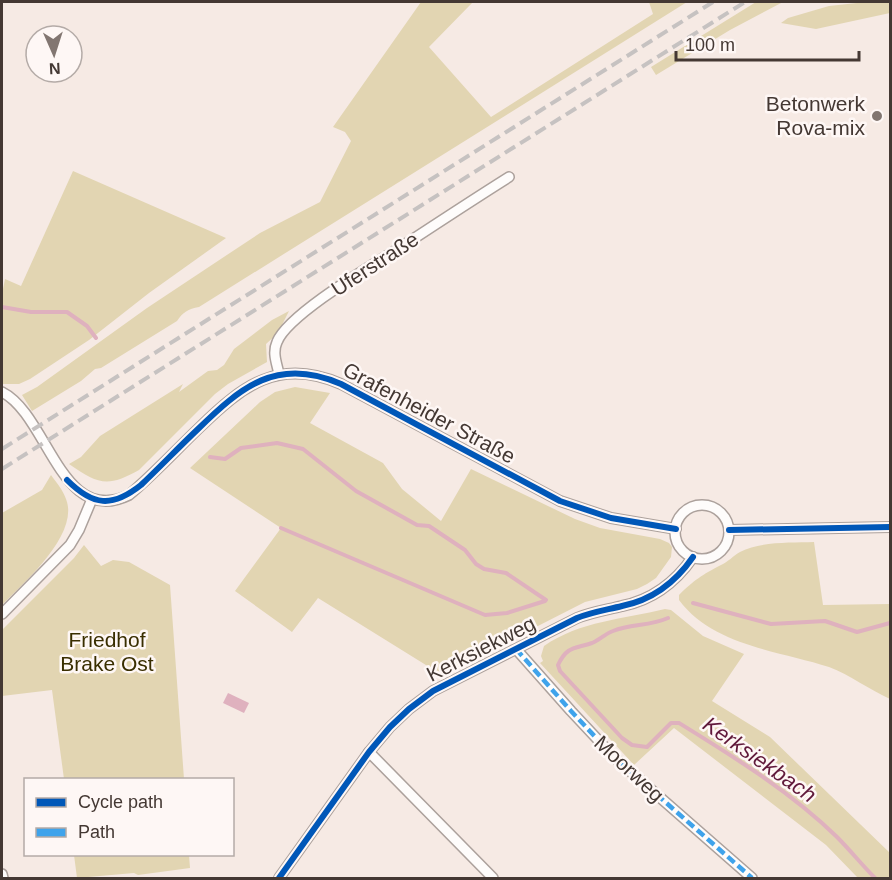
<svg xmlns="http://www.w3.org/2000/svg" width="892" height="880" font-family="Arial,sans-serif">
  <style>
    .green { fill: #e2d5b2 }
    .water { fill: #dfb1be }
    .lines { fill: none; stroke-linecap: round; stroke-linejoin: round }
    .stream { stroke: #dfb1be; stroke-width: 4 }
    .minor-casing { stroke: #aca19c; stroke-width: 12 }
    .minor { stroke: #fefcfb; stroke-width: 9 }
    .rail { stroke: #c6c2c1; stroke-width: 4; stroke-dasharray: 12 6; stroke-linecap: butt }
    .quiet { stroke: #3fa3eb; stroke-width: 4.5; stroke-dasharray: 9 4.5; stroke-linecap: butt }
    .cycleway-casing { stroke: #fef7f5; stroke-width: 10 }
    .cycleway { stroke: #0057b8; stroke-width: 6 }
    .poi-dot { fill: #827671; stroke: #fef7f5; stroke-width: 2 }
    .labels { text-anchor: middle; stroke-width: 5; stroke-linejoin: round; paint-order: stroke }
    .poi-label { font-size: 21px; fill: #443833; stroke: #fef7f5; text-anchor: end }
    .street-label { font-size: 21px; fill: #443833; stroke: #fef7f5 }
    .park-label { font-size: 21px; fill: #392e00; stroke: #fef7f5 }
    .water-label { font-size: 22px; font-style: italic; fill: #611a3b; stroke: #fef7f5 }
  </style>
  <rect width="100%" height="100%" fill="#f6eae4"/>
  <g class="green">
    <path d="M421 2H473L429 47 491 117 653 14 649 2H687L199 307C188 309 183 312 177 321L101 368 95 369 81 381 32 411 22 395 37 387 147 308 260 233 320 202 351 141 345 132 333 127Z"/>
    <path d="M756 2H783L730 30 656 75 651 67Z"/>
    <path d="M866 2H890V13L816 29 781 23 788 18 829 6Z"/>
    <path d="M73 171 226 238 149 293 89 340 30 379 19 384H3L2 294 5 279 21 286Z"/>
    <path d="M289 311 278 333 266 344 267 362 228 384 215 394 139 470C107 488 98 484 69 464L81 457 100 436 183 384 179 392 208 371 217 370 224 365 234 349 272 320Z"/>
    <path d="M295 387 330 393 310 423 383 463 402 489 441 521 471 469 575 519 600 528 660 539 669 543 672 547 671 557 656 578 647 584 637 589 585 602 442 675 318 598 292 632 235 591 281 528 190 468 260 402 275 392Z"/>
    <path d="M51 475C56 482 63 490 66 499 80 534 24 583 2 605V513L42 490Z"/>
    <path d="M814 542 823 605 890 604V699C870 690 850 675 829 667 780 651 713 646 679 600V595C694 580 702 575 721 565 728 562 733 556 740 552 761 541 791 543 814 542Z"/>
    <path d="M84 545 101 566 113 560 129 562 170 585 184 779H64L52 690 2 696V630L74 558Z"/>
    <path d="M665 609 671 610 703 636 744 654 712 701 770 737 890 853V878H858L826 845 674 728 634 765 540 663 543 661 541 656 544 646C580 621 624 619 665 609Z"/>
    <path d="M74 855H189L190 868 138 875 134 873 77 878Z"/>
  </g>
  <path class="water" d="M228 693 249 703 244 713 223 703Z"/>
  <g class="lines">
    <g class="stream">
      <path d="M2 307 31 312H67L87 326 96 338"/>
      <path d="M210 457 225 459 241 448 277 443 303 449 356 491 417 525 429 526 465 550 476 564 484 569 506 573 546 600"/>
      <path d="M281 528 485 615 507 613 545 601"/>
      <path d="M693 603 771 624 825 621 857 632 890 623"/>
      <path d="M668 618C650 626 631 624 613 631 605 634 599 640 592 643 574 649 567 646 558 665L560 671 622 738 632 745 647 747 671 723H679C734 757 791 792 837 837 850 850 862 865 875 878"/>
    </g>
    <defs>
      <g id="minor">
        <path d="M279 374C277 364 272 353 277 342 288 314 376 263 404 245 439 222 474 199 509 177"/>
        <path d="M2 392C48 415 61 528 129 495 154 474 176 450 199 428 243 385 279 357 341 384L560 501 611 518 676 529"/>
        <circle cx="702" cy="532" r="27"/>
        <path d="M729 530 890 527"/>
        <path d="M2 614 70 545 79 530 92 499"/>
        <path d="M516 649 571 711 615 758 752 878"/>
        <path d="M369 752 493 878"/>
        <path d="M2 874 3 878"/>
        <path d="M279 878 369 752 390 727 409 709 433 691 577 618C592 612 606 610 622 606 652 600 675 583 693 557"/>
      </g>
    </defs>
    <use href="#minor" class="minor-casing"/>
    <use href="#minor" class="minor"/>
    <g class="rail">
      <path d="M2 449 713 2"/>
      <path d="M2 469 745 2"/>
    </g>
    <path class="quiet" d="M516 649 571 711 615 758 752 878"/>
    <defs>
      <g id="cycleway">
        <path d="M67 480C93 506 112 508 141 485 160 467 178 448 197 430 241 387 277 356 341 384L560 501 611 518 676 529"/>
        <path d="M729 530 890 527"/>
        <path d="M279 878 369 752 390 727 409 709 433 691 577 618C592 612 606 610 622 606 652 600 675 583 693 557"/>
      </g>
    </defs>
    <use href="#cycleway" class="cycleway-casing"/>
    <use href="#cycleway" class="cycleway"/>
  </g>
  <circle class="poi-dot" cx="877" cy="116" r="6"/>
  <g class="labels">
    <g class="poi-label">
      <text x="865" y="111">Betonwerk<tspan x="865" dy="24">Rova-mix</tspan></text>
    </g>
    <g class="street-label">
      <text transform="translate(375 264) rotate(-33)" y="7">Uferstraße</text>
      <text transform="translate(429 413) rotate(28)" y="7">Grafenheider Straße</text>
      <text transform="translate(481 649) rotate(-27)" y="7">Kerksiekweg</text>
      <text transform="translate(629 769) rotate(43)" y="7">Moorweg</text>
    </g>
    <g class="park-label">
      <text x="107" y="647">Friedhof<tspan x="107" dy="24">Brake Ost</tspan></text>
    </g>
    <g class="water-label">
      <text transform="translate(760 759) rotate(35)" y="8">Kerksiekbach</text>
    </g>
  </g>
  <rect width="892" height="880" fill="none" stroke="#443833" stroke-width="6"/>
  <rect x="24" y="778" width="210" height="78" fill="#fef7f5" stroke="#b4aba7" stroke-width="1.5"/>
  <rect x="36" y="798" width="30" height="9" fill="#0057b8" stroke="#b4aba7" stroke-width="1.5"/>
  <text x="78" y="808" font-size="18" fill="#443833">Cycle path</text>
  <rect x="36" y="828" width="30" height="9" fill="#3fa3eb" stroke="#b4aba7" stroke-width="1.5"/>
  <text x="78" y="838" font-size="18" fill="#443833">Path</text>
  <g transform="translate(54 54) rotate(177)"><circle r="28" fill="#fef7f5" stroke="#b4aba7" stroke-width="1.5"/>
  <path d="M0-4.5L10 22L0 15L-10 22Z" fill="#827671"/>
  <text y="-9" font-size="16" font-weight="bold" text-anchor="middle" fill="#443833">N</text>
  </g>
  <path d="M676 51v9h183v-9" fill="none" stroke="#443833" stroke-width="3"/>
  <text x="685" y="51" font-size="18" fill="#443833" stroke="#fef7f5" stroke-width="4.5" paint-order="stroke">100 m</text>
</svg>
